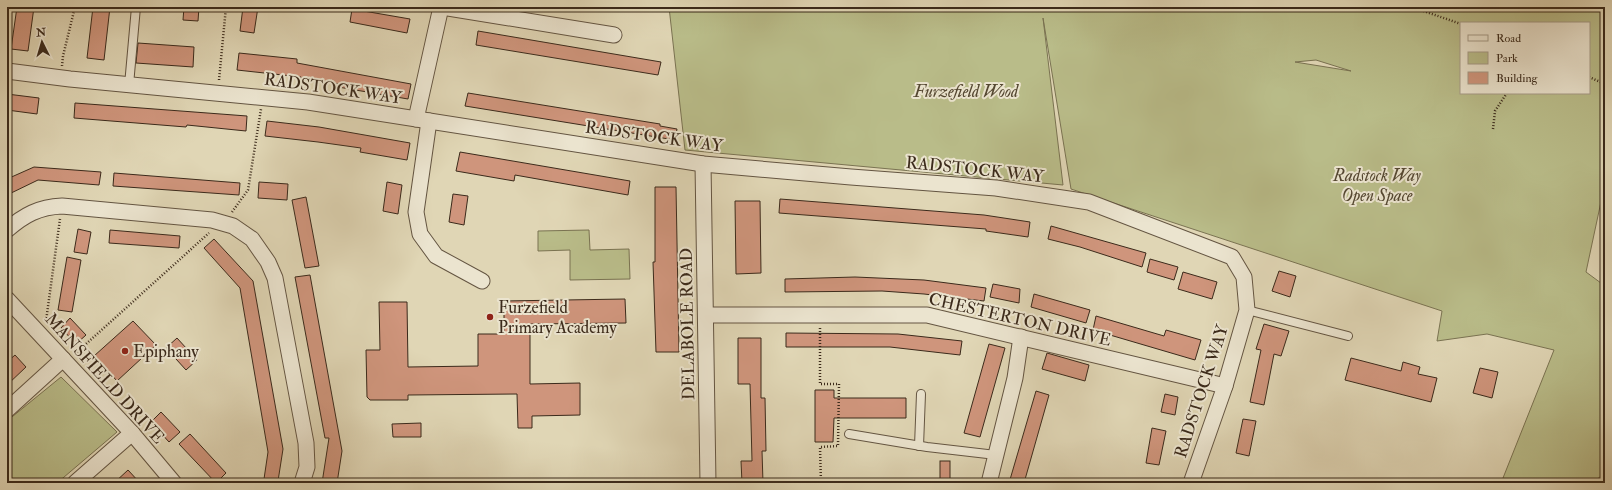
<svg xmlns="http://www.w3.org/2000/svg" width="1612" height="490" font-family="'IM FELL Double Pica',serif">
  <style>
    .green { fill: #b9bc89; stroke: #7a7352; fill-rule: evenodd }
    .building { fill: #cf957c; stroke: #3b2a1b }
    .lines { fill: none; stroke-linecap: round; stroke-linejoin: round }
    .lane-casing { stroke: #645542; stroke-width: 10 }
    .street-casing { stroke: #645542; stroke-width: 17 }
    .path { stroke: #3b2a1b; stroke-width: 2.5; stroke-dasharray: 1 2; stroke-linecap: butt }
    .lane { stroke: #ebe4cf; stroke-width: 8 }
    .street { stroke: #ebe4cf; stroke-width: 15 }
    .poi-dot { fill: #8f2418; stroke: #ebe4cf; stroke-width: 1.5 }
    .labels { text-anchor: middle; stroke-width: 4; stroke-linejoin: round; paint-order: stroke }
    .street-label { font-size: 17px; fill: #3b2a1b; stroke: #ebe4cf }
    .park-label { font-size: 17px; font-style: italic; fill: #544731; stroke: #ebe4cf }
    .poi-label { font-size: 17px; fill: #3b2a1b; stroke: #ebe4cf; text-anchor: start }
  </style>
  <rect width="100%" height="100%" fill="#e0d6b5"/>
  <filter id="stains"><feTurbulence type="fractalNoise" baseFrequency=".005" numOctaves="4"/><feColorMatrix values="0 0 0 0 .2 0 0 0 0 .09 0 0 0 0 .02 0 0 0 .5 -.17"/></filter>
  <radialGradient id="worn" r=".72"><stop offset=".6" stop-color="#630" stop-opacity="0"/><stop offset="1" stop-color="#630" stop-opacity=".3"/></radialGradient>
  <g class="green">
    <path d="M669 7H1600L1605 10V183L1586 272 1605 286V473L1592 483H1501L1554 350 1487 334 1437 341 1442 311 1071 189 1043 18 1063 185 685 150ZM1461 23H1589V93H1461ZM1316 60 1351 71 1295 62Z"/>
    <path d="M589 230 590 250 629 249 630 279 570 280V250L538 251V231Z"/>
    <path d="M61 377 117 432 57 483H7V421Z"/>
  </g>
  <g class="building">
    <path d="M17 7H34L28 51 11 49Z"/>
    <path d="M93 7H110L104 60 87 58Z"/>
    <path d="M184 7H199L198 21 183 20Z"/>
    <path d="M243 7H258L254 33 240 31Z"/>
    <path d="M352 9 410 19 407 33 350 22Z"/>
    <path d="M478 31 661 62 658 75 476 45Z"/>
    <path d="M138 43 194 47 193 67 136 63Z"/>
    <path d="M239 53 297 59V63L411 84 408 99 338 87 339 84 301 79V77L237 70Z"/>
    <path d="M468 93 660 124V126L677 129 675 140 465 106Z"/>
    <path d="M7 94 39 98 37 114 7 110Z"/>
    <path d="M75 103 247 116 246 131 187 125 186 127 74 118Z"/>
    <path d="M267 121 319 127 410 143 407 160 360 152 361 148 318 142 265 136Z"/>
    <path d="M460 152 630 181 628 195 515 175 514 181 456 171Z"/>
    <path d="M34 167 101 172 99 185 38 180 7 195V179Z"/>
    <path d="M114 173 240 183 239 195 113 186Z"/>
    <path d="M259 182 288 184 287 200 258 198Z"/>
    <path d="M387 182 402 185 398 214 383 211Z"/>
    <path d="M655 187H676L679 352H656L653 262H655Z"/>
    <path d="M453 194 468 196 464 225 449 222Z"/>
    <path d="M306 197 319 266 305 268 292 200Z"/>
    <path d="M780 199 984 215 1030 222 1028 237 986 231V229L779 213Z"/>
    <path d="M735 201H760L761 273 736 274Z"/>
    <path d="M1051 226 1146 253 1142 267 1080 247 1048 239Z"/>
    <path d="M78 229 91 232 87 254 74 252Z"/>
    <path d="M110 230 180 236 179 248 109 243Z"/>
    <path d="M214 239 253 281 283 449 278 481 264 479 268 452 240 288 204 248Z"/>
    <path d="M67 257 81 260 72 312 58 310Z"/>
    <path d="M1150 259 1178 267 1174 280 1147 272Z"/>
    <path d="M1279 271 1296 276 1290 297 1272 291Z"/>
    <path d="M1183 272 1217 282 1212 299 1178 289Z"/>
    <path d="M310 275 342 451 337 483H322L329 438H325L295 277Z"/>
    <path d="M855 277 924 280 986 288 984 301 924 294 882 291 785 292V279Z"/>
    <path d="M993 284 1020 289 1019 303 990 297Z"/>
    <path d="M1034 294 1090 310 1086 323 1031 307Z"/>
    <path d="M625 299 626 323 530 324V384L580 383V415L532 416V428H518L517 394 408 395V400H370L367 397 366 350H380L379 302H407L408 367 478 366V334H504V301Z"/>
    <path d="M1096 316 1164 336 1166 330 1201 340 1195 360 1093 330Z"/>
    <path d="M70 318 86 335 76 344 61 328Z"/>
    <path d="M133 321 156 345 117 381 94 356Z"/>
    <path d="M1264 324 1289 331 1281 356 1274 354 1264 405 1250 402 1261 350 1256 349Z"/>
    <path d="M786 333 898 334 962 341 960 355 890 347H786Z"/>
    <path d="M177 338 197 360 186 370 166 348Z"/>
    <path d="M738 338H761V398H765L766 451H762L763 483H742L741 461H752L750 384H738Z"/>
    <path d="M989 344 1005 348 980 437 964 433Z"/>
    <path d="M1047 353 1089 365 1085 381 1042 369Z"/>
    <path d="M15 355 26 367 7 385V362Z"/>
    <path d="M1351 358 1401 371 1403 362 1420 367 1418 374 1437 378 1431 402 1345 380Z"/>
    <path d="M1480 368 1498 372 1492 398 1473 393Z"/>
    <path d="M815 390H834V398H906V418H834L833 442H815Z"/>
    <path d="M1036 391 1049 395 1024 483H1009Z"/>
    <path d="M1165 394 1178 397 1175 415 1161 412Z"/>
    <path d="M161 412 180 432 169 442 151 422Z"/>
    <path d="M1243 419 1256 421 1249 456 1236 453Z"/>
    <path d="M421 423V437H393L392 424Z"/>
    <path d="M1152 428 1166 431 1159 465 1146 463Z"/>
    <path d="M190 434 226 473 216 483 179 444Z"/>
    <rect x="940" y="461" width="10" height="22"/>
    <path d="M128 470 140 483H114Z"/>
  </g>
  <g class="lines">
    <defs>
      <g id="lane">
        <path d="M129 85 136 7"/>
        <path d="M1247 310 1348 336"/>
        <path d="M849 434 927 447 996 455"/>
        <path d="M919 446 921 394"/>
      </g>
      <g id="street">
        <path d="M442 7 614 35"/>
        <path d="M7 71 70 79 308 102 703 164 851 177 996 188 1089 202 1232 257 1244 277 1247 310 1225 386 1191 483"/>
        <path d="M416 119 441 7"/>
        <path d="M429 121 416 212 420 234 436 256 482 281"/>
        <path d="M703 164 708 483"/>
        <path d="M7 230C24 215 39 207 62 206L212 220 233 226 252 239 268 262 275 278 306 443 307 467 302 483"/>
        <path d="M7 299 132 433 174 483"/>
        <path d="M707 315H927L1225 386"/>
        <path d="M7 410 63 359"/>
        <path d="M75 483 132 433"/>
        <path d="M989 483 1015 378 1021 337"/>
      </g>
    </defs>
    <use href="#lane" class="lane-casing"/>
    <use href="#street" class="street-casing"/>
    <g class="path">
      <path d="M1412 7 1461 24"/>
      <path d="M62 66 63 56 75 7"/>
      <path d="M1589 77 1605 84"/>
      <path d="M219 80 226 7"/>
      <path d="M1493 129 1495 111 1507 93"/>
      <path d="M232 212 248 190 261 109"/>
      <path d="M46 321 60 219"/>
      <path d="M820 328V384H839L838 446 820 447 821 483"/>
      <path d="M75 354 209 233"/>
    </g>
    <use href="#lane" class="lane"/>
    <use href="#street" class="street"/>
  </g>
  <g class="poi-dot">
    <circle cx="490" cy="317" r="4"/>
    <circle cx="125" cy="351" r="4"/>
  </g>
  <g class="labels">
    <g class="street-label">
      <text transform="translate(333 88) rotate(8)" y="6">RADSTOCK WAY</text>
      <text transform="translate(654 136) rotate(8)" y="6">RADSTOCK WAY</text>
      <text transform="translate(975 169) rotate(6)" y="6">RADSTOCK WAY</text>
      <text transform="translate(1020 319) rotate(13)" y="6">CHESTERTON DRIVE</text>
      <text transform="translate(687 324) rotate(-91)" y="6">DELABOLE ROAD</text>
      <text transform="translate(105 378) rotate(48)" y="6">MANSFIELD DRIVE</text>
      <text transform="translate(1201 391) rotate(-72)" y="6">RADSTOCK WAY</text>
    </g>
    <g class="park-label">
      <text x="966" y="97">Furzefield Wood</text>
      <text x="1377" y="181">Radstock Way<tspan x="1377" dy="20">Open Space</tspan></text>
    </g>
    <g class="poi-label">
      <text x="498" y="313">Furzefield<tspan x="498" dy="20">Primary Academy</tspan></text>
      <text x="133" y="357">Epiphany</text>
    </g>
  </g>
  <rect width="1612" height="490" fill="none" stroke="#e0d6b5" stroke-width="24"/>
  <rect x="8" y="8" width="1596" height="474" fill="none" stroke="#3b2a1b" stroke-width="2"/>
  <rect x="12" y="12" width="1588" height="466" fill="none" stroke="#3b2a1b"/>
  <rect x="1460" y="22" width="130" height="72" fill="#ebe4cf" stroke="#a59a87"/>
  <rect x="1468" y="35" width="20" height="6" fill="#ebe4cf" stroke="#a59a87"/>
  <text x="1496" y="42" font-size="12" fill="#3b2a1b">Road</text>
  <rect x="1468" y="52" width="20" height="12" fill="#b9bc89" stroke="#a59a87"/>
  <text x="1496" y="62" font-size="12" fill="#3b2a1b">Park</text>
  <rect x="1468" y="72" width="20" height="12" fill="#cf957c" stroke="#a59a87"/>
  <text x="1496" y="82" font-size="12" fill="#3b2a1b">Building</text>
  <g transform="translate(42 42) rotate(355)" stroke="#ebe4cf" stroke-width="3" paint-order="stroke">
  <path d="M0-3L7 15L0 10L-7 15Z" fill="#3b2a1b"/>
  <text y="-6" font-size="11" font-weight="bold" text-anchor="middle" fill="#3b2a1b">N</text>
  </g>
  <rect width="100%" height="100%" filter="url(#stains)"/>
  <rect width="100%" height="100%" fill="url(#worn)"/>
</svg>
